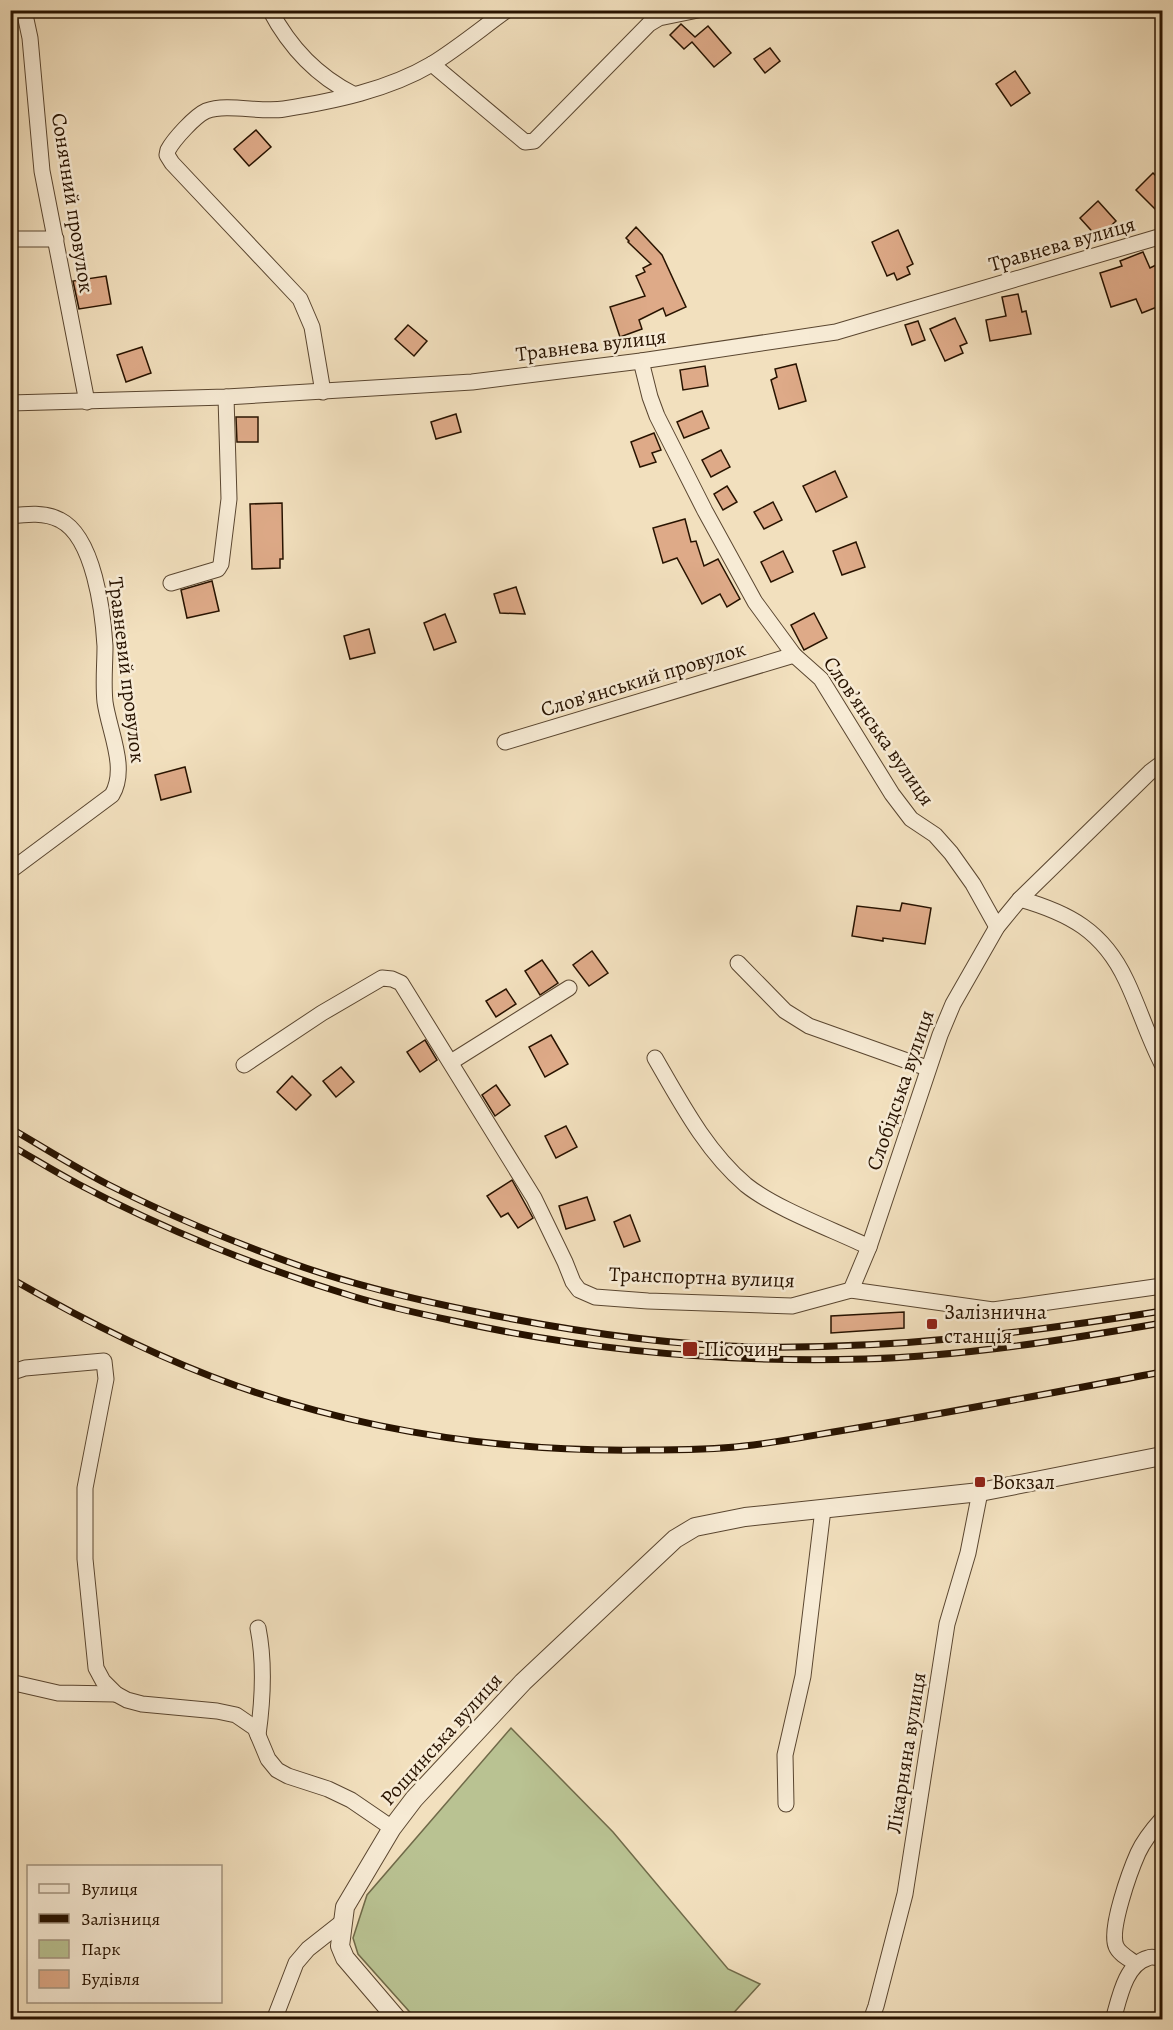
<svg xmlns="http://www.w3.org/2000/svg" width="1173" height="2030" font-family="Alegreya,serif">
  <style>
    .green { fill: #b9c292; stroke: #706a49; stroke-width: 1.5 }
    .building { fill: #deaa88; stroke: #281300; stroke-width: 1.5 }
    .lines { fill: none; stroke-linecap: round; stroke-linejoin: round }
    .minor-casing { stroke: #5a4630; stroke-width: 17 }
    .tertiary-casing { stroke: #5a4630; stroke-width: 20 }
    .minor { stroke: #f7ebd5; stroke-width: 15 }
    .tertiary { stroke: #f7ebd5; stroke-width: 18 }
    .rail-casing { stroke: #281300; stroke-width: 7 }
    .rail { stroke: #f7ebd5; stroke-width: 4.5; stroke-dasharray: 14; stroke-linecap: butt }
    .poi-dot { fill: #8f2418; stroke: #f7ebd5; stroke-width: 2 }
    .labels { text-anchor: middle; stroke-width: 5; stroke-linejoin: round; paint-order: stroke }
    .street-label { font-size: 21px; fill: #281300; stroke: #f7ebd5 }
    .poi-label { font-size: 21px; fill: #281300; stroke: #f7ebd5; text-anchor: start }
  </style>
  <rect width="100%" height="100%" fill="#f2e0be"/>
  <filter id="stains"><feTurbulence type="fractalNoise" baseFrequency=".00333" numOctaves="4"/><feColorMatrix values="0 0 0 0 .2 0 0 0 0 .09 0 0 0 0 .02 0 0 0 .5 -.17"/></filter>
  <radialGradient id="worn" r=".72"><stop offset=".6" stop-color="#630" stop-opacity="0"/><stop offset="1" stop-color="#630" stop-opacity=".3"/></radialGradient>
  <path class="green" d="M511 1728 613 1832 728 1969 760 1984 728 2019H416L358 1954 353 1938 367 1895Z"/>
  <g class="building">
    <path d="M681 24 695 37 708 26 731 53 714 67 692 42 684 49 670 35Z"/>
    <path d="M770 48 780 61 765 73 754 59Z"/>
    <path d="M1015 71 1030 93 1011 106 996 84Z"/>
    <path d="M256 130 271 147 249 166 234 149Z"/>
    <path d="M1153 173 1162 182V202L1155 209 1136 190Z"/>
    <path d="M1098 201 1116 221 1098 238 1080 218Z"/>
    <path d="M636 227 662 255 686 307 666 316 663 308 639 320 642 329 620 337 610 307 645 296 636 276 645 272 643 268 651 264 628 242 629 241 626 238Z"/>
    <path d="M898 230 913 264 907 267 910 274 897 280 894 273 887 276 872 242Z"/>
    <path d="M1143 252 1150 268 1162 262V305L1142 313 1136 299 1111 307 1100 273 1122 266 1120 261Z"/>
    <path d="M106 276 111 304 79 309 73 281Z"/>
    <path d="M1018 294 1022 312 1026 311 1031 334 990 341 986 320 1006 316 1002 297Z"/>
    <path d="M955 318 967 343 960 346 963 353 945 361 930 329Z"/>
    <path d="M918 321 925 340 912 345 905 325Z"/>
    <path d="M408 325 427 341 414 356 395 339Z"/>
    <path d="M142 347 151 373 126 382 117 355Z"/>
    <path d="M796 364 806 401 779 409 771 380 777 377 775 369Z"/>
    <path d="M705 366 708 386 683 390 680 370Z"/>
    <path d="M702 411 709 428 684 438 677 422Z"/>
    <path d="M456 414 461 432 436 439 431 422Z"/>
    <path d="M236 417H258V442H237Z"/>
    <path d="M654 433 661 450 652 453 656 462 640 467 631 442Z"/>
    <path d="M721 450 730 467 711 477 702 460Z"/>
    <path d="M835 471 847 497 816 512 803 486Z"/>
    <path d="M727 486 737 502 723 510 714 494Z"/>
    <path d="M773 502 782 520 764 529 754 512Z"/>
    <path d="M282 503 283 559H280V568L252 569 250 504Z"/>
    <path d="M685 519 691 542 696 541 704 566 718 559 740 599 727 607 720 594 702 604 677 558 663 563 653 528Z"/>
    <path d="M856 542 865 567 842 575 833 551Z"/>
    <path d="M783 551 793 572 771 582 761 562Z"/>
    <path d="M212 581 219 611 187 618 181 590Z"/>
    <path d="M516 587 525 614 500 613 494 594Z"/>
    <path d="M814 613 827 638 804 650 791 625Z"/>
    <path d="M445 614 456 642 434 650 424 623Z"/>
    <path d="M369 629 375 653 350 659 344 636Z"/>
    <path d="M185 767 191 792 161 800 155 775Z"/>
    <path d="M902 903 931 908 925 944 883 938V941L852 936 857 906 900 911Z"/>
    <path d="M592 951 608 973 589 986 573 965Z"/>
    <path d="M542 960 558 983 540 995 525 971Z"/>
    <path d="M506 989 516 1004 496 1017 486 1001Z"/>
    <path d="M551 1035 568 1064 545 1077 529 1047Z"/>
    <path d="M425 1040 437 1060 420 1072 407 1052Z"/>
    <path d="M341 1067 354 1082 336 1097 323 1081Z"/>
    <path d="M292 1076 311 1095 296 1110 277 1092Z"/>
    <path d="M496 1085 510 1105 495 1116 482 1095Z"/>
    <path d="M566 1126 577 1147 556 1158 545 1136Z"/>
    <path d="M512 1180 533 1218 518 1228 508 1213 501 1217 487 1196Z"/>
    <path d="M587 1197 595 1220 566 1229 559 1206Z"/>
    <path d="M630 1215 640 1241 624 1247 614 1222Z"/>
    <path d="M904 1312V1328L831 1333V1316Z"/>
  </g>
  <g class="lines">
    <defs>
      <g id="minor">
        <path d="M24 10 30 38 42 171 87 402"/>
        <path d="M270 10C289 46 317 76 353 94"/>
        <path d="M432 64 525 142 534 141 649 24 659 18 698 10"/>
        <path d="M10 239H56"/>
        <path d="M641 361 650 397 657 416 705 511 755 602 794 655 821 679 892 794 911 819 935 835 951 853 973 884 997 927"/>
        <path d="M323 392 312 327 300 299 172 163 167 155 168 150C174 139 195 116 206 111 228 103 260 113 284 109 334 101 388 90 432 64 458 48 482 28 507 10"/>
        <path d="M10 403 226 397 472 382 641 361 836 332 1162 236"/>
        <path d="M10 516C27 514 45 512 60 520 94 537 103 612 105 646 105 665 103 683 105 702 109 731 128 768 112 795L10 871"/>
        <path d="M171 583 218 569 221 564 229 499 226 397"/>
        <path d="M505 742 794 655"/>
        <path d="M1020 899C1069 913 1103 931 1126 980 1139 1007 1148 1037 1162 1064"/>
        <path d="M738 963 785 1011 809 1026 927 1068"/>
        <path d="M655 1058C681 1103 706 1151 746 1185 776 1209 834 1230 869 1247"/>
        <path d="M451 1062 569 988"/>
        <path d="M244 1065 322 1013 382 978 392 979 401 983 534 1198 565 1262 573 1282 579 1290 595 1297 648 1301 792 1306 851 1290 993 1310 1162 1286"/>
        <path d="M851 1290 869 1247 940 1035 953 1004 997 927 1020 899 1150 772 1162 763"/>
        <path d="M10 1373 25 1368 104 1361 106 1379 85 1488V1559L96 1668 103 1681 116 1694 127 1700 142 1704 217 1711 236 1715 255 1728 268 1759 277 1770 288 1776 328 1789 351 1800 392 1828"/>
        <path d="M258 1628C265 1663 263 1699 258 1735"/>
        <path d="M10 1682 58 1693 116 1694"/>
        <path d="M786 1804 785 1755 803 1676 823 1509"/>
        <path d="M1136 1964C1130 1959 1119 1954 1116 1946 1109 1929 1130 1871 1138 1853 1144 1840 1153 1829 1162 1819"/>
        <path d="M274 2020 296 1963 308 1949 341 1923"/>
        <path d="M871 2020 876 2006 905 1894 947 1624 968 1553 980 1492"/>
        <path d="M1113 2020C1119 2000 1125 1964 1148 1958 1152 1956 1158 1958 1162 1959"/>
      </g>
      <path id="tertiary" d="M398 2020 345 1958 340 1946 345 1907 392 1828 414 1799 523 1682 675 1539 695 1527 745 1517 980 1492 1162 1456"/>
    </defs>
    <use href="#minor" class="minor-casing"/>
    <use href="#tertiary" class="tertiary-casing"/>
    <use href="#minor" class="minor"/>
    <use href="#tertiary" class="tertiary"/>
    <defs>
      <g id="rail">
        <path d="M10 1128C43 1147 76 1168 109 1185 166 1214 226 1239 286 1261 348 1284 412 1299 477 1312 569 1331 662 1345 756 1347 894 1349 1027 1333 1162 1311"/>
        <path d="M10 1145C33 1158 55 1172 78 1184 163 1229 262 1269 355 1297 388 1307 421 1314 454 1321 590 1351 726 1363 865 1359 965 1356 1064 1340 1162 1323"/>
        <path d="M10 1278C83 1320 158 1358 237 1386 368 1432 504 1452 643 1450 676 1450 711 1450 744 1446 782 1442 819 1434 857 1428 959 1411 1061 1391 1162 1372"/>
      </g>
    </defs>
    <use href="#rail" class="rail-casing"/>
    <use href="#rail" class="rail"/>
  </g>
  <g class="poi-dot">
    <rect x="926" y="1318" width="12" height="12" rx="3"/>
    <rect x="682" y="1341" width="16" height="16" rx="3"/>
    <rect x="974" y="1476" width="12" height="12" rx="3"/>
  </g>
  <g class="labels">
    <g class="street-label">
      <text transform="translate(73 203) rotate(81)" y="7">Сонячний провулок</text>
      <text transform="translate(1062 244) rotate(-16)" y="7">Травнева вулиця</text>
      <text transform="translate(591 345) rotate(-7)" y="7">Травнева вулиця</text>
      <text transform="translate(127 670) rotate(83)" y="7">Травневий провулок</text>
      <text transform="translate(643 679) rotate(-17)" y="7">Слов’янський провулок</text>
      <text transform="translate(879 731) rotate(55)" y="7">Слов’янська вулиця</text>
      <text transform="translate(900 1090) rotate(-71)" y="7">Слобідська вулиця</text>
      <text transform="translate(702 1277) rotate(2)" y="7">Транспортна вулиця</text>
      <text transform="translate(441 1739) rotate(-48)" y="7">Рощинська вулиця</text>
      <text transform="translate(906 1753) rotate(-81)" y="7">Лікарняна вулиця</text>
    </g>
    <g class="poi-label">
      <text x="944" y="1319">Залізнична<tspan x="944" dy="24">станція</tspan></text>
      <text x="704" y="1356">Пісочин</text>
      <text x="992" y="1489">Вокзал</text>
    </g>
  </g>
  <rect width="1173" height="2030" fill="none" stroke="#f2e0be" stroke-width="36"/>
  <rect x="12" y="12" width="1149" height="2006" fill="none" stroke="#281300" stroke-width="3"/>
  <rect x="18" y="18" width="1137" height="1994" fill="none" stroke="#281300" stroke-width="1.5"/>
  <rect x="27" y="1865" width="195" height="138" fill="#f7ebd5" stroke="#a49580" stroke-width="1.5"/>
  <rect x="39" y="1884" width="30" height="9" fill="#f7ebd5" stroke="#a49580" stroke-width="1.5"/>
  <text x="81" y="1895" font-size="18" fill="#281300">Вулиця</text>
  <rect x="39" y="1914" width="30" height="9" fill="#281300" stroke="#a49580" stroke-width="1.5"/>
  <text x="81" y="1925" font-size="18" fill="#281300">Залізниця</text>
  <rect x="39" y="1940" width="30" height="18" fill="#b9c292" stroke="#a49580" stroke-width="1.5"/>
  <text x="81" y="1955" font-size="18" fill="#281300">Парк</text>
  <rect x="39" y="1970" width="30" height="18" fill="#deaa88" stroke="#a49580" stroke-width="1.5"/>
  <text x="81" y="1985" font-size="18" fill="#281300">Будівля</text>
  <rect width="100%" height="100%" filter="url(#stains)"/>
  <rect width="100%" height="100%" fill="url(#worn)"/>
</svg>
